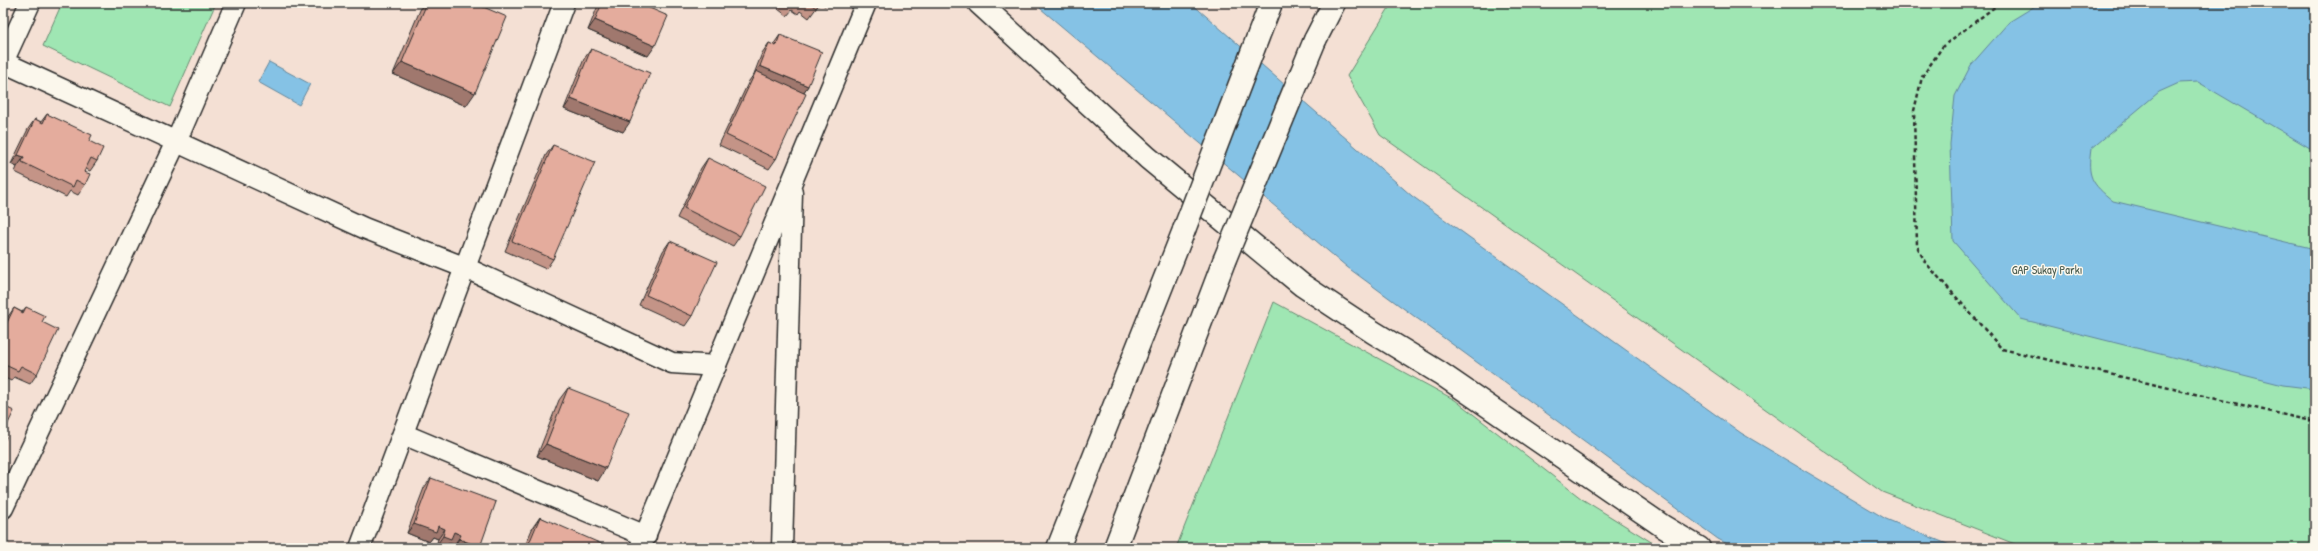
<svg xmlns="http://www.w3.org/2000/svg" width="2318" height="551" font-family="'Patrick Hand',sans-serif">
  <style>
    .green { fill: #9fe6b3; stroke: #65886f }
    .water { fill: #85c2e5; stroke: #61869b }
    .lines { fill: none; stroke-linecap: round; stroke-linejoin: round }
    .street-casing { stroke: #2b2b2b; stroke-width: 23 }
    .secondary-casing { stroke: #2b2b2b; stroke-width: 25 }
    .path { stroke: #2b2b2b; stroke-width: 2.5; stroke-dasharray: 4 3; stroke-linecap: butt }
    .street { stroke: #fbf7ec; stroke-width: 20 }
    .secondary { stroke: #fbf7ec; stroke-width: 22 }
    .secondary-bridge-casing { stroke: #2b2b2b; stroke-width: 25; stroke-linecap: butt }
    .secondary-bridge { stroke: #fbf7ec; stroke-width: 22 }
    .wall { fill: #c49487; stroke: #2b2b2b }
    .shaded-wall { fill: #a0786e; stroke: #2b2b2b }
    .building { fill: #e4ac9d; stroke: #2b2b2b }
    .labels { text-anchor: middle; stroke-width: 3; stroke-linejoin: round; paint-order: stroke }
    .park-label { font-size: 12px; fill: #485a4d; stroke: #fbf7ec }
  </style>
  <rect width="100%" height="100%" fill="#f4e0d4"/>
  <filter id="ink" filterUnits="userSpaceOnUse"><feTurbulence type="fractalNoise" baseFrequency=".025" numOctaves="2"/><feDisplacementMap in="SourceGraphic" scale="8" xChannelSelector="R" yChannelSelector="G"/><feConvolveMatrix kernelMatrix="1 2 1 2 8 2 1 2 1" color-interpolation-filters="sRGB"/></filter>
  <g filter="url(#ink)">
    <g class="green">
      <path d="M62 3H216L170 107 43 46Z"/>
      <path d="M1392 3H2315V548H2025L1882 492 1380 135 1347 76Z"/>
      <path d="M1274 302 1455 400 1582 499 1661 548H1176Z"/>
    </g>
    <g class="water">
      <path d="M1034 3H1191L1412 196 1741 433 1886 519 1957 548H1735L1718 539 1347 267Z"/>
      <path d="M2040 3H2315V151L2198 82 2179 83 2159 92 2091 149C2087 177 2091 183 2113 201L2315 249V389L2283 385 2021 319 1953 241 1950 144 1955 96 1971 65 2009 22Z"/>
      <path d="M269 62 310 84 299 105 258 82Z"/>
    </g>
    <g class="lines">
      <defs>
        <g id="street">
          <path d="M3 62 364 228 466 268 672 363 716 366"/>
          <path d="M3 62 30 3"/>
          <path d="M403 434 646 536"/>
          <path d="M3 508 176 142 236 3"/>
          <path d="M360 548 564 3"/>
          <path d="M640 548 866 3"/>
          <path d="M782 548 792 192"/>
        </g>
        <g id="secondary">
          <path d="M979 3 1148 158 1302 285 1373 332 1440 373 1664 527 1699 548"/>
          <path d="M1315 40 1334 3"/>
          <path d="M1058 548 1184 230"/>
          <path d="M1115 548 1224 261"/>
        </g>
      </defs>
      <use href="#street" class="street-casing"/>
      <use href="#secondary" class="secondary-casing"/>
      <path class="path" d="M2000 3 1943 46 1922 77 1914 111 1917 246 1925 262 2002 349 2315 422"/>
      <use href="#street" class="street"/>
      <use href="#secondary" class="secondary"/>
      <defs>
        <g id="secondary-bridge">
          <path d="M1184 230 1271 3"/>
          <path d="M1224 261 1315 40"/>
        </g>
      </defs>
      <use href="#secondary-bridge" class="secondary-bridge-casing"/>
      <use href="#secondary-bridge" class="secondary-bridge"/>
    </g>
    <g class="wall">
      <path d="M423 3H474L466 106 393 74Z"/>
      <path d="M540 3H550L547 7Z"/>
      <path d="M599 3H638L648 56 588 30Z"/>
      <path d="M783 3H782H827L825 6 820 3 809 18 800 11 798 14 792 10 787 16 778 9Z"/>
      <path d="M780 35 808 86 803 93 776 159 769 169 719 145 749 81 754 74 762 53 769 43 773 45Z"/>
      <path d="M591 49 623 132 564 109 584 59Z"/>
      <path d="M47 114 89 141 97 161 90 171 86 169 84 172 85 185 78 195 70 191 66 197 15 172 17 167 11 164 28 129 35 119 41 122Z"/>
      <path d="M553 145V259L546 269 505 251 546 155Z"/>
      <path d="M708 158 740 236 733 246 677 218 701 168Z"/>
      <path d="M670 241 692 316 685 326 639 305 663 251Z"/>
      <path d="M26 307 42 322 37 374 30 384 14 377 11 381 3 377V327L7 318 14 308 22 312Z"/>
      <path d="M568 388 598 481 537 456 559 400Z"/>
      <path d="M431 478 479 548H452L454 545 449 543 436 546 438 539 433 537 429 542 407 533 424 488Z"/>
      <path d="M540 517 603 548H524L533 527Z"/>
    </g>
    <g class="shaded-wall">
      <path d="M595 20 655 46 648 56 588 30Z"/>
      <path d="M402 62 475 93 466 106 393 74Z"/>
      <path d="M760 66 808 86 801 96 755 73Z"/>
      <path d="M571 99 630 122 623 132 564 109Z"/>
      <path d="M18 155 24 157 17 167 11 164Z"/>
      <path d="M546 444 606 468 598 481 537 456Z"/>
      <path d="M414 524 438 526 445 529 438 539 433 537 429 542 407 533Z"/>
      <path d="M454 532 461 535 454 545 449 543 445 548H442L436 546 443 536Z"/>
      <path d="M459 539 480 547 479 548H453Z"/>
    </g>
    <g class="building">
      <path d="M427 3H474L507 17 475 93 402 62Z"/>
      <path d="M602 3H638L668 16 655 46 595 20Z"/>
      <path d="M790 3H796L794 6Z"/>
      <path d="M809 3H820L816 8Z"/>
      <path d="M780 35 822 52 808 86 760 66 769 43 776 46Z"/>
      <path d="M591 49 650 73 630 122 571 99Z"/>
      <path d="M756 71 806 94 776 159 726 135Z"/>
      <path d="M47 114 92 135 89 141 103 148 97 161 91 158 84 172 90 174 85 185 76 180 73 187 22 162 24 157 18 155 35 119 43 123Z"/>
      <path d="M553 145 595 162 553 259 512 241Z"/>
      <path d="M708 158 765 186 740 236 684 208Z"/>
      <path d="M670 241 717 262 692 316 646 295Z"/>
      <path d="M26 307 45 316 42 322 58 330 37 374 21 366 18 371 3 364V331L14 308 23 313Z"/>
      <path d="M568 388 629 412 606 468 546 444Z"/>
      <path d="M3 406 14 411 3 434Z"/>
      <path d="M3 436 6 437 3 444Z"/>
      <path d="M431 478 496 502 480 547 459 539 461 535 454 532 451 539 443 536 445 529 438 526 436 532 414 524Z"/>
      <path d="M540 517 604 545 603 548H527Z"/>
    </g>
  </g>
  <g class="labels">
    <g class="park-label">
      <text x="2047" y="274">GAP Sukay Parkı</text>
    </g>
  </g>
  <rect width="2318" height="551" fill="none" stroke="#fbf7ec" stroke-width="16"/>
  <rect x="8" y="8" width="2302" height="535" fill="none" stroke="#2b2b2b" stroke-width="1.5" filter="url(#ink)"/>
</svg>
